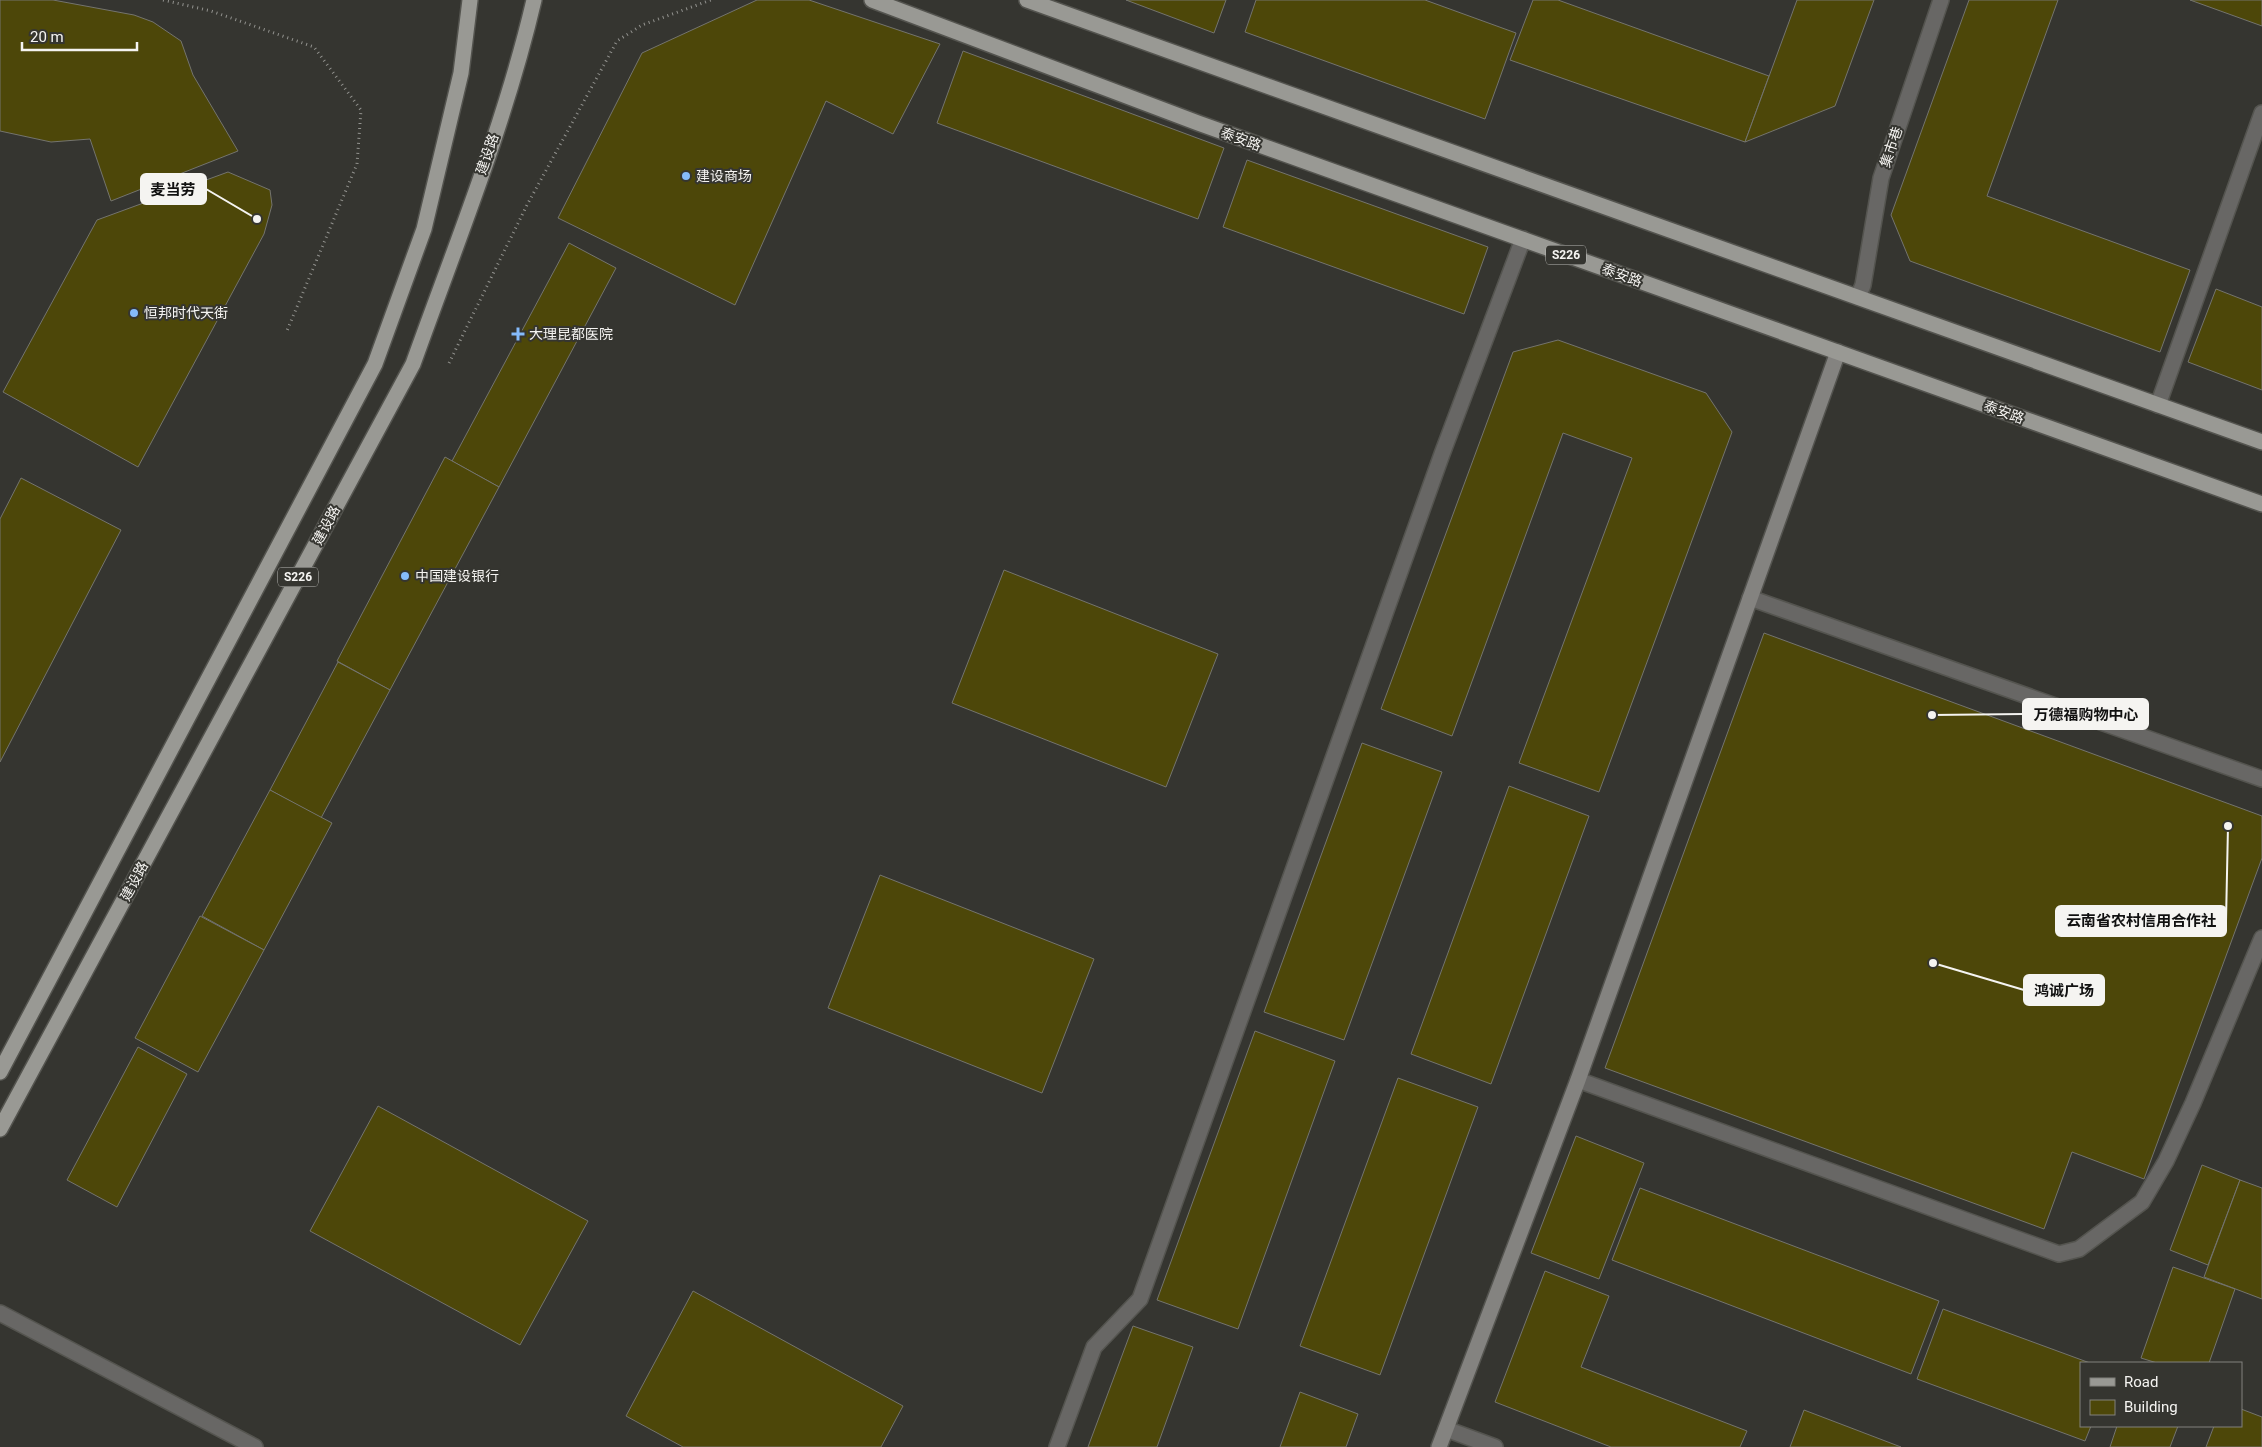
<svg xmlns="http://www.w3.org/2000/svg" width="2262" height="1447" font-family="Roboto,'Noto Sans SC',sans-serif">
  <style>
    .building { fill: #4d4709; stroke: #74746e }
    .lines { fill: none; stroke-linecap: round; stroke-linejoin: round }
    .lane-casing { stroke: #54544f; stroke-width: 18 }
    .street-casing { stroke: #54544f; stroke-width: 18 }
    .secondary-casing { stroke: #54544f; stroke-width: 18 }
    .primary-casing { stroke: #54544f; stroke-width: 18 }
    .path { stroke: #93938f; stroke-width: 3; stroke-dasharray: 1 4; stroke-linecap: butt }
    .lane { stroke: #686765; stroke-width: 15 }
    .street { stroke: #686765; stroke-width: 15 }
    .secondary { stroke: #848380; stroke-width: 15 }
    .primary { stroke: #999994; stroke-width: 15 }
    .poi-dot { fill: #85bbfb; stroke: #353530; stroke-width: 2 }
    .labels { text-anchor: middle; stroke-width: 4; stroke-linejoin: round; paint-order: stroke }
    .shield { fill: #353530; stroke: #bbbbb7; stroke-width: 1 }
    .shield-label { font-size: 12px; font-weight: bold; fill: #f5f4f1 }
    .street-label { font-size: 14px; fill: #f5f4f1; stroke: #353530 }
    .poi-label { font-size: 14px; fill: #f5f4f1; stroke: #353530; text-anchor: start }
    .leader { fill: none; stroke: #f5f4f1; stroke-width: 2 }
    .callout-dot { fill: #f5f4f1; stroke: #353530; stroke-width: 2 }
    .callout { fill: #f5f4f1; stroke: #f5f4f1; stroke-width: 2 }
    .callout-label { font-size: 15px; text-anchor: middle; font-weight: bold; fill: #111 }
  </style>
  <rect width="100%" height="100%" fill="#353530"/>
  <g class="building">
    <path d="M0 0H53L134 15 153 22 181 41 193 75 238 151 111 201 90 139 51 142 0 131Z"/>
    <path d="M757 0H809L940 44 893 134 826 101 735 305 558 218 642 53Z"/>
    <path d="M1126 0H1226L1214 33Z"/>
    <path d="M1256 0H1425L1516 33 1485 119 1245 32Z"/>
    <path d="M1533 0H1558L1769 76 1745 142 1510 60Z"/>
    <path d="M1797 0H1874L1835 106 1745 142Z"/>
    <path d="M1969 0H2058L1987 196 2190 270 2160 352 1910 261 1891 215Z"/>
    <path d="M2190 0H2262V26Z"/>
    <path d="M963 51 1224 148 1198 219 937 123Z"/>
    <path d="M1247 160 1488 247 1464 314 1223 227Z"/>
    <path d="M228 172 270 190 272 205 264 234 138 467 3 392 97 220Z"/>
    <path d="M569 243 616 268 499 487 452 461Z"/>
    <path d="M2216 289 2262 307V390L2188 362Z"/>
    <path d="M1558 340 1706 393 1732 432 1599 792 1519 763 1632 458 1563 433 1452 736 1381 709 1513 352Z"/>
    <path d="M445 457 499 487 390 690 337 661Z"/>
    <path d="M21 478 121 530 0 762V519Z"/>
    <path d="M1004 570 1218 654 1166 787 952 703Z"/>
    <path d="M1764 633 2262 816V858L2144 1179 2072 1152 2044 1229 1605 1068Z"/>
    <path d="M338 662 390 690 321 818 270 790Z"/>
    <path d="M1362 743 1442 772 1344 1040 1264 1012Z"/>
    <path d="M1509 786 1589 816 1491 1084 1411 1054Z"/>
    <path d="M270 790 332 823 264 950 202 916Z"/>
    <path d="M880 875 1094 959 1042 1093 828 1008Z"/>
    <path d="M200 916 264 950 198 1072 135 1038Z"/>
    <path d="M1255 1031 1335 1061 1238 1329 1157 1300Z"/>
    <path d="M138 1047 187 1074 117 1207 67 1180Z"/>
    <path d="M1398 1078 1478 1107 1380 1375 1300 1346Z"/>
    <path d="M378 1106 588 1221 520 1345 310 1231Z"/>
    <path d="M1576 1136 1644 1163 1599 1279 1531 1253Z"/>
    <path d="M2202 1165 2240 1180 2208 1265 2170 1250Z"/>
    <path d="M2240 1180 2262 1188V1299L2204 1277Z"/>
    <path d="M1640 1188 1939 1301 1911 1374 1612 1260Z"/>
    <path d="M2173 1267 2235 1289 2209 1363H2157L2141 1358Z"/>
    <path d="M1545 1271 1609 1296 1581 1367 1747 1431 1740 1447H1611L1495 1402Z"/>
    <path d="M693 1291 903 1406 881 1447H683L626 1416Z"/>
    <path d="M1943 1309 2090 1363H2081V1426H2091L2085 1441 1917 1379Z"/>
    <path d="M1133 1326 1193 1347 1157 1447H1088Z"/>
    <path d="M1300 1392 1358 1414 1346 1447H1280Z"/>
    <path d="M2241 1409 2262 1417V1447H2206L2214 1426H2241Z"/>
    <path d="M1804 1410 1901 1447H1790Z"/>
    <path d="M2117 1426H2178L2170 1447H2110Z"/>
  </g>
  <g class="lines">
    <defs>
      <g id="lane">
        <path d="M2158 405 2262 113"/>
        <path d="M1750 598 2262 779"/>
        <path d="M1578 1080 2059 1254 2079 1249 2142 1202 2166 1161 2193 1103 2262 938"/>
        <path d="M1446 1429 1495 1447"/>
      </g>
      <g id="street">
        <path d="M1858 297 1863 285 1881 178 1941 0"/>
        <path d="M0 1313 255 1447"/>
        <path d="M1057 1447 1094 1347 1140 1299 1442 454 1523 239"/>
      </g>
      <path id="secondary" d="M1439 1447 1578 1080 1838 352"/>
      <g id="primary">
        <path d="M872 0 1198 123 2262 504"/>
        <path d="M1027 0 2262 442"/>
        <path d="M0 1072 375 364 424 229 461 73 470 0"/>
        <path d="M0 1129 413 364C456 244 505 124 534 0"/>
      </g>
    </defs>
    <use href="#lane" class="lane-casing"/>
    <use href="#street" class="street-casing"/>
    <use href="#secondary" class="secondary-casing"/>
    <use href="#primary" class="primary-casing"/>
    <g class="path">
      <path d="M163 0 211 11 314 47 361 110 357 164 286 333"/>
      <path d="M449 363 527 205 617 41 642 25 711 0"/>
    </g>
    <use href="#lane" class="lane"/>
    <use href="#street" class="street"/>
    <use href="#secondary" class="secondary"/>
    <use href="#primary" class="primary"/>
  </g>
  <g class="poi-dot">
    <circle cx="686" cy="176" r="5"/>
    <circle cx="134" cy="313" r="5"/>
    <path d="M515.5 326.5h5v5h5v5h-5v5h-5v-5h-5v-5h5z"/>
    <circle cx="405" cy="576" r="5"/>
  </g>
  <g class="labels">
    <g class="shield">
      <rect x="1546" y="245.5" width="40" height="19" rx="4"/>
      <rect x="278" y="567.5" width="40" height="19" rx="4"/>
    </g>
    <g class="shield-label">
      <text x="1566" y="259">S226</text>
      <text x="298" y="581">S226</text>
    </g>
    <g class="street-label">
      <text transform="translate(1241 139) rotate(20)" y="5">泰安路</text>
      <text transform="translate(1891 147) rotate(-71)" y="5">集市巷</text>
      <text transform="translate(487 154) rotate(-71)" y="5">建设路</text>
      <text transform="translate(1622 275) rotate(20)" y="5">泰安路</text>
      <text transform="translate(2004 412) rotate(20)" y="5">泰安路</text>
      <text transform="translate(326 525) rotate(-62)" y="5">建设路</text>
      <text transform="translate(134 881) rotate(-62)" y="5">建设路</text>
    </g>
    <g class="poi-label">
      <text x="696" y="181">建设商场</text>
      <text x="144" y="318">恒邦时代天街</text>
      <text x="529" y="339">大理昆都医院</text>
      <text x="415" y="581">中国建设银行</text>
    </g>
  </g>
  <path class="leader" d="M257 219L206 189M1932 715L2023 714M2228 826L2226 921M1933 963L2024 990"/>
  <g class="callout-dot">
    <circle cx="257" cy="219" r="5"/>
    <circle cx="1932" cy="715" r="5"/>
    <circle cx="2228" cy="826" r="5"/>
    <circle cx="1933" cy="963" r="5"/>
  </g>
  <g class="callout">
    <rect x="141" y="174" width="65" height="30" rx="5"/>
    <rect x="2023" y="699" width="125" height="30" rx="5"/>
    <rect x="2056" y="906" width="170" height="30" rx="5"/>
    <rect x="2024" y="975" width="80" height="30" rx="5"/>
  </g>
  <g class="callout-label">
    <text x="173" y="195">麦当劳</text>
    <text x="2086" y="720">万德福购物中心</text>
    <text x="2141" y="926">云南省农村信用合作社</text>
    <text x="2064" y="996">鸿诚广场</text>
  </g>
  <rect x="2080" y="1362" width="162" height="65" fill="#353530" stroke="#82817d"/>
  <rect x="2090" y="1378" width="25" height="8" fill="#999994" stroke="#82817d"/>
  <text x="2124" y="1387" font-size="15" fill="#f5f4f1">Road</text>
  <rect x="2090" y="1400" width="25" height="15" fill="#4d4709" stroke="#82817d"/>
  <text x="2124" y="1412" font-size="15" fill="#f5f4f1">Building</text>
  <path d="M22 42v8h115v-8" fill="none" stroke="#f5f4f1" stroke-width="2.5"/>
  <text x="30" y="42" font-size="15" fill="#f5f4f1" stroke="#353530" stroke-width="4" paint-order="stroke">20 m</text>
</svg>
